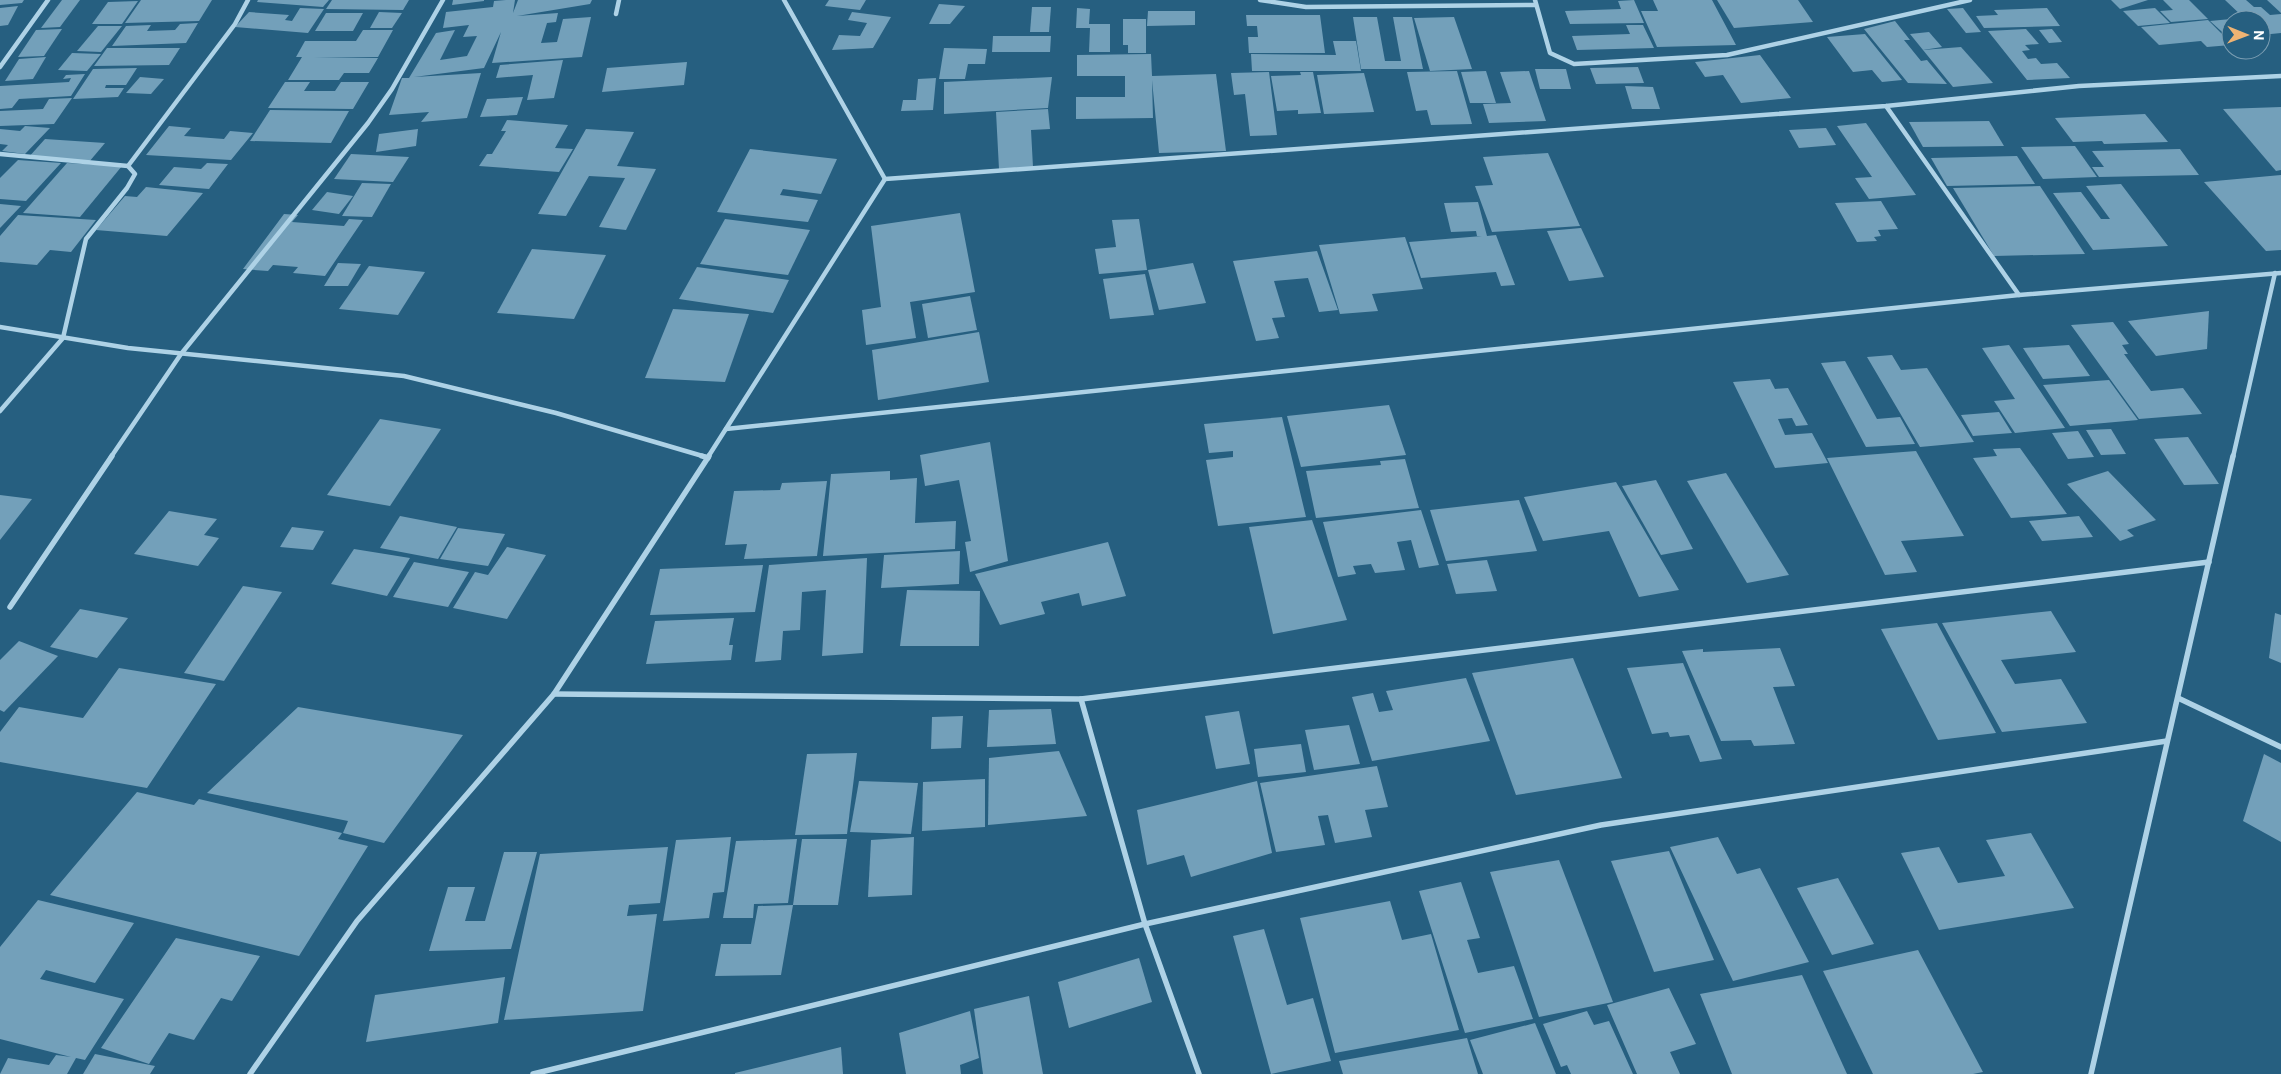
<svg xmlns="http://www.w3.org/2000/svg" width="2281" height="1074" font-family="Roboto,sans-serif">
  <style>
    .building { fill: #73a0ba }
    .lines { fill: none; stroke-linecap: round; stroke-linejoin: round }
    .minor-far1 { stroke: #aed2e6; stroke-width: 4.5 }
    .minor { stroke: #aed2e6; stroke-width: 5.5 }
  </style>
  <rect width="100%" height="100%" fill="#265f80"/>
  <g class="building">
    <path d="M0 0H24L22 3 0 5Z"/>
    <path d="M62 0H80L60 27 41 28Z"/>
    <path d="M141 0H212L199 21 125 23Z"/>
    <path d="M258 0H329L323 7 257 2Z"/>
    <path d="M332 0H409L403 10 326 9Z"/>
    <path d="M453 0H484V1L452 5Z"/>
    <path d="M506 0H515L513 13 518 0H592L590 4 517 16 558 13 556 22 547 23 541 43 557 42 563 19 591 17 582 57 492 63 501 32 484 68 414 77 481 73 467 118 421 122 429 112 389 115 402 78H409L436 33 455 30 440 60 467 56 477 36 463 37 469 25 443 28 446 12 493 7 494 1Z"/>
    <path d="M829 0H866L860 10 825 6Z"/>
    <path d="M1634 0 1644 23 1570 24 1565 11 1621 9 1618 1Z"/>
    <path d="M1653 0H1712L1736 45 1657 47 1641 11H1658Z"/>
    <path d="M1717 0H1798L1813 22 1734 28Z"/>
    <path d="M2111 0H2148L2120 9Z"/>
    <path d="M2163 0H2189L2208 19 2171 22 2160 11 2173 10Z"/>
    <path d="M2225 0H2246L2254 7H2261L2270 15 2281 14V33L2261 35V20H2236L2234 18 2243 17Z"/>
    <path d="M2267 0H2281V13Z"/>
    <path d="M138 1 122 24H92L108 2Z"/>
    <path d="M939 4 965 6 950 24H929Z"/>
    <path d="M18 6 8 25 0 26V8Z"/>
    <path d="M1032 7H1051L1049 32H1030Z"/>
    <path d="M300 8 324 9 308 33 235 27 249 12 289 15 285 20 292 21Z"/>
    <path d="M1077 8 1090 9 1089 24H1110V52H1089L1090 28H1076Z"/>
    <path d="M1963 8 1981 32 1966 33 1947 9Z"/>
    <path d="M2047 8 2060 26 1984 28 1976 16 1998 15 1994 10Z"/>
    <path d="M2155 8 2170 23 2138 26 2123 11Z"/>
    <path d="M1148 11H1195V25L1147 26Z"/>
    <path d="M379 12 402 13 392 28H370Z"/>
    <path d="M852 12 891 17 873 48 832 50 839 35 860 36 867 23 848 20Z"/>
    <path d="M326 13H363L353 31H315Z"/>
    <path d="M1246 15H1320L1325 53H1249L1248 37H1258L1257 26H1247Z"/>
    <path d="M1353 17H1377L1385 61H1401L1393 17H1412L1423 69H1361Z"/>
    <path d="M1454 17 1472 69 1430 71 1414 18Z"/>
    <path d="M1123 19H1146V53H1128V45H1123Z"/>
    <path d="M2231 19V40L2210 21Z"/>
    <path d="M2208 20 2231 43V45L2207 47 2201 41 2159 45 2141 27Z"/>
    <path d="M1895 21 1910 40H1904L1921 61 1927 60 1947 84 1908 83 1864 29Z"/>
    <path d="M198 23 186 43 112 46 126 26 151 25 147 31 175 30 180 24Z"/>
    <path d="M1626 25H1643L1654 48 1577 50 1572 36 1630 34Z"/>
    <path d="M98 26H122L101 52 77 51Z"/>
    <path d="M62 29 44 56 18 57 36 30Z"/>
    <path d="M2026 29 2039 44 2025 45 2030 50 2022 51 2028 59 2036 58 2041 64 2057 63 2070 78 2027 80 1988 31Z"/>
    <path d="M2052 29 2062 42 2049 43 2039 30Z"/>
    <path d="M363 30H393L378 57 314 58H378L369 73H344L339 80H288L302 57H296L305 41H356Z"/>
    <path d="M1929 32 1942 47 1923 50 1910 34Z"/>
    <path d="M1865 34 1902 80 1882 82 1872 70 1853 72 1827 37Z"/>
    <path d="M993 36H1051L1050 52H992Z"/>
    <path d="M1333 41H1356L1361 71H1252L1251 54 1336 55Z"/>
    <path d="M1961 47 1993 83 1953 87 1923 50Z"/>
    <path d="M107 48H180L169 65 94 66Z"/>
    <path d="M944 48 987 49 985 64H968L965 79H939Z"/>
    <path d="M72 53 101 54 87 71 58 70Z"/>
    <path d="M1151 54 1152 76 1216 74 1226 151 1159 153 1152 80 1153 118 1076 119V97H1125V76H1077V55Z"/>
    <path d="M1760 55 1791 98 1741 103 1723 75 1705 77 1695 62Z"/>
    <path d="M46 57 33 79 5 81 19 59Z"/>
    <path d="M563 60 554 98 527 100 533 75 496 78 500 65Z"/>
    <path d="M687 62 684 85 602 92 607 68Z"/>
    <path d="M1638 67 1644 83 1596 84 1590 68Z"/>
    <path d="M137 68 126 85H106L105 88H124L118 97 73 99 93 69Z"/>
    <path d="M1535 69H1566L1571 89H1540Z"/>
    <path d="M1457 71 1472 124 1431 125 1427 110 1416 111 1407 72Z"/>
    <path d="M1486 71 1496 103H1470L1461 72Z"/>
    <path d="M1529 71 1546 121 1489 123 1483 104 1511 103 1500 72Z"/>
    <path d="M1269 72 1277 135 1250 136 1245 94 1234 95 1231 73Z"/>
    <path d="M1300 72H1313L1321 113 1298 114V110L1277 111 1271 76 1301 75Z"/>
    <path d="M1364 73 1374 112 1324 114 1317 75Z"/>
    <path d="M85 74 71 96 19 99 12 108 0 109V86L69 82 71 78 63 79 66 75Z"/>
    <path d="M140 77 164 79 151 94 126 93Z"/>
    <path d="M1052 77 1048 108 944 114V82Z"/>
    <path d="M936 78 933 110 901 111 903 100H916L918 79Z"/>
    <path d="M285 82H310L304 91H335L341 82H369L353 109 268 108Z"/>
    <path d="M1625 86 1653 87 1660 109H1632Z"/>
    <path d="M523 97 517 115 480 117 487 99Z"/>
    <path d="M72 98 54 124 0 126V111L43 109 49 99Z"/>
    <path d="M2281 107V170L2276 171 2223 109Z"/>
    <path d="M1048 109 1050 129 1031 130 1033 167 999 169 996 112Z"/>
    <path d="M270 110 349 111 331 143 250 141Z"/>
    <path d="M2145 114 2168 142 2104 144 2102 141 2073 142 2055 118Z"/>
    <path d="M507 120 568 125 555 148 573 149 559 172 479 166 487 154H492L506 131H501Z"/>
    <path d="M1989 121 2004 146 1923 147 1909 122Z"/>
    <path d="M1866 123 1916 195 1869 199 1855 178 1872 177 1837 126Z"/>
    <path d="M25 126 50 128 25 154 2 151 8 145 0 144V129L20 131Z"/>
    <path d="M169 126 191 128 184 136 224 139 230 131 253 133 231 160 146 155Z"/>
    <path d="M1826 128 1836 145 1799 148 1789 130Z"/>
    <path d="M418 129 416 146 376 152 379 134Z"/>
    <path d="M586 129 634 132 617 166 656 169 626 230 599 227 625 178 589 176 566 216 538 214Z"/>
    <path d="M45 139 105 143 89 162 28 158Z"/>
    <path d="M2075 146 2097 177 2043 179 2021 147Z"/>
    <path d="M750 149 837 159 821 194 783 189 780 195 818 200 808 222 717 212Z"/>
    <path d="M2180 149 2199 175 2099 177 2092 167H2104L2092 151Z"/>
    <path d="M1548 153 1580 226 1492 232 1475 186 1493 185 1483 157Z"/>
    <path d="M351 154 409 157 393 182 334 179Z"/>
    <path d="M2017 156 2035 184 1947 186 1931 158Z"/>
    <path d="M18 160 61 163 26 201 0 199V178Z"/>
    <path d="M67 163 122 166 80 217 23 213Z"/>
    <path d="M207 163 228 164 209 189 159 185 174 167 201 169Z"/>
    <path d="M2281 175V250L2266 251 2204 182Z"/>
    <path d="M362 183 391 184 372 217 342 216Z"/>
    <path d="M2121 184 2168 246 2093 250 2053 193 2081 192 2101 219H2110L2086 186Z"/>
    <path d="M2040 186 2085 254 1994 256 1953 188Z"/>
    <path d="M146 187 203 193 167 236 96 230 125 196 137 197Z"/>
    <path d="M327 192 353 196 339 214 312 210Z"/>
    <path d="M1881 201 1898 229 1878 230 1881 236 1874 237 1877 241 1857 242 1835 203Z"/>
    <path d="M1478 202 1487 236 1496 235 1515 285 1501 286 1496 272 1421 278 1409 242 1482 236H1477L1476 231 1451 232 1444 203Z"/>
    <path d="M0 204 21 206 0 228Z"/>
    <path d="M960 213 975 292 910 302 916 338 866 345 862 310 881 307 871 226Z"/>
    <path d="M284 214 298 215 292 222 344 226 349 219 363 220 325 276 293 273 298 267 273 265 268 271 243 269Z"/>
    <path d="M18 215 96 220 71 252 50 250 37 265 0 262V236Z"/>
    <path d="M725 219 810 230 788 275 700 264Z"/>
    <path d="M1139 219 1147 270 1099 274 1095 249 1116 247 1112 220Z"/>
    <path d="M1581 228 1604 277 1569 281 1547 231Z"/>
    <path d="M1405 237 1423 289 1372 294 1378 311 1340 314 1319 245Z"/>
    <path d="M532 249 606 255 574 319 497 313Z"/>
    <path d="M1317 251 1338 310 1319 312 1308 278 1274 281 1285 317 1272 318 1279 338 1256 341 1233 261Z"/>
    <path d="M338 263 361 264 348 286H324Z"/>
    <path d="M1193 263 1206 303 1159 310 1148 270Z"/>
    <path d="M369 266 425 272 398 315 339 309Z"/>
    <path d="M697 267 789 280 773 313 679 299Z"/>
    <path d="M1145 274 1154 315 1110 319 1103 279Z"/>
    <path d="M970 296 977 330 928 338 922 304Z"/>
    <path d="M673 309 749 314 725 382 645 378Z"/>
    <path d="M2209 311 2207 349 2156 356 2128 321Z"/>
    <path d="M2113 322 2129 344 2122 345 2128 354H2124L2151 391 2183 388 2202 414 2139 419 2071 325Z"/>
    <path d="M979 332 989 382 878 400 872 350Z"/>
    <path d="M2009 345 2065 428 2015 433 1994 401 2015 399 1982 348Z"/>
    <path d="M2069 345 2090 376 2043 379 2023 348Z"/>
    <path d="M1892 355 1901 370 1927 368 1974 442 1920 447 1867 357Z"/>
    <path d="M1845 361 1877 419 1900 417 1915 444 1866 447 1821 363Z"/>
    <path d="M1770 379 1775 389 1788 388 1808 425 1796 426 1792 418 1778 419 1785 435 1812 433 1828 463 1775 468 1733 382Z"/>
    <path d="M2109 380 2138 420 2070 426 2043 385Z"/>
    <path d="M1389 405 1406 455 1301 467 1287 416Z"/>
    <path d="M1999 412 2012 433 1973 436 1961 415Z"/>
    <path d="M1282 417 1306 517 1218 526 1206 460 1233 457V451L1209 453 1204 424Z"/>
    <path d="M380 419 441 429 390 506 327 495Z"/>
    <path d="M2111 429 2126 454 2101 455 2086 430Z"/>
    <path d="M2078 431 2094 457 2068 459 2052 433Z"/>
    <path d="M2188 437 2219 484 2184 485 2154 439Z"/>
    <path d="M990 442 1008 561 970 572 965 542 971 541 959 480 925 486 920 455Z"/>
    <path d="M2020 448 2067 514 2011 518 1973 458 1997 456 1993 449Z"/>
    <path d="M1916 451 1964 536 1901 541 1917 572 1885 575 1827 458Z"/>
    <path d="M1405 459 1419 508 1316 518 1306 471 1381 465 1380 461Z"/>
    <path d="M890 471V480L917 478 915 523 956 521 955 549 823 556 831 474Z"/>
    <path d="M2108 471 2156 520 2127 530 2134 536 2120 541 2067 484Z"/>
    <path d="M1726 473 1789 575 1747 583 1687 481Z"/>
    <path d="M1656 480 1693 549 1661 555 1622 486Z"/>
    <path d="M827 481 817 556 744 559 747 544 725 545 734 491 780 490 782 483Z"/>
    <path d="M1616 482 1679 590 1639 597 1609 531 1543 541 1524 497Z"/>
    <path d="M0 495 32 499 0 540Z"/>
    <path d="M1519 500 1537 551 1446 561 1430 510Z"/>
    <path d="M1421 510 1439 565 1419 568 1411 540 1397 542 1405 570 1375 573 1371 564 1353 566 1356 574 1338 577 1323 522Z"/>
    <path d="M169 511 217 519 204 535 219 538 198 566 134 554Z"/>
    <path d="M400 516 457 527 438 559 380 548Z"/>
    <path d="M2079 516 2093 537 2042 541 2029 521Z"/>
    <path d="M1312 520 1347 620 1273 634 1249 527Z"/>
    <path d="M292 527 324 531 313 550 280 547Z"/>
    <path d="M458 528 505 534 488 566 440 559Z"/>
    <path d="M1108 542 1126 596 1082 606 1079 593 1041 602 1045 614 1000 625 975 574Z"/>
    <path d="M507 547 546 555 507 619 453 608 475 572 488 575Z"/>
    <path d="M354 549 410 558 387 596 331 584Z"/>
    <path d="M960 551 959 584 881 588 884 555Z"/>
    <path d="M867 558 863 653 822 656 826 590 802 592 800 630 783 631 781 660 755 662 769 565Z"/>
    <path d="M1487 560 1497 591 1456 594 1447 564Z"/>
    <path d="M414 562 469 572 448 607 393 597Z"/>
    <path d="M763 565 755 612 650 615 660 569Z"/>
    <path d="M243 586 282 592 224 681 184 673Z"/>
    <path d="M907 590 980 591 979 646H900Z"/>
    <path d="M80 609 128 618 97 658 50 647Z"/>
    <path d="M2051 611 2076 652 2001 660 2015 684 2061 679 2087 723 2002 732 1942 623Z"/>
    <path d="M2275 613 2281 615V663L2269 658Z"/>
    <path d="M734 618 729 645H733L731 660 646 664 655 621Z"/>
    <path d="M1937 623 1996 733 1938 740 1881 629Z"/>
    <path d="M19 641 58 656 4 712 0 710V660Z"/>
    <path d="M1780 648 1795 686 1773 687 1795 744 1754 746 1751 740 1721 741 1682 651 1703 649V652Z"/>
    <path d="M1573 658 1622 778 1516 795 1472 673Z"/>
    <path d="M1683 663 1722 759 1700 762 1689 735 1670 737 1668 732 1652 734 1627 668Z"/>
    <path d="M119 668 216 684 147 788 0 762V732L19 707 83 718Z"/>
    <path d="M1466 678 1490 741 1372 761 1352 697 1373 693 1379 712 1393 710 1386 691Z"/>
    <path d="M298 707 463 735 384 843 343 833 348 821 207 793Z"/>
    <path d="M1051 709 1056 744 987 747 989 710Z"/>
    <path d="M1239 711 1250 764 1216 769 1205 716Z"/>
    <path d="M963 716 961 748 931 749 932 717Z"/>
    <path d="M1349 725 1360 764 1314 770 1305 730Z"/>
    <path d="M1301 744 1306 772 1258 777 1254 749Z"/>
    <path d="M1059 751 1087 816 988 825 989 758Z"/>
    <path d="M857 753 847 834 795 835 807 754Z"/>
    <path d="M2264 754 2281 763V842L2243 821Z"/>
    <path d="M1377 766 1388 807 1365 810 1372 837 1335 843 1328 815 1318 816 1325 845 1276 852 1260 783Z"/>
    <path d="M985 779V827L922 831 923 782Z"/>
    <path d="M859 781 918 783 911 834 850 832Z"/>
    <path d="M1257 781 1272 853 1191 877 1184 855 1147 865 1137 810Z"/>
    <path d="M137 792 194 805 199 799 342 833 338 839 368 846 299 956 50 895Z"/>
    <path d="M2031 833 2074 908 1939 930 1901 853 1939 847 1958 883 2005 876 1986 840Z"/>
    <path d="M731 837 724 892 713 893 709 918 663 921 676 840Z"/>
    <path d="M914 837 912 895 868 897 871 840Z"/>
    <path d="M1718 837 1737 874 1760 868 1809 962 1733 981 1670 847Z"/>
    <path d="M797 839 788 903 754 904 753 918H723L736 841Z"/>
    <path d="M802 839H847L838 905H793Z"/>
    <path d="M668 847 660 903 629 905 627 916 657 914 643 1011 504 1020 540 854Z"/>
    <path d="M1669 851 1714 960 1654 972 1611 861Z"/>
    <path d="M504 852H537L511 949 429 951 448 887H475L465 921H485Z"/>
    <path d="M1559 860 1613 1002 1539 1017 1490 872Z"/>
    <path d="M1838 878 1874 944 1832 955 1797 888Z"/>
    <path d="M1461 882 1480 938 1467 940 1478 973 1514 966 1533 1019 1465 1033 1419 891Z"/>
    <path d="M38 900 134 923 95 983 46 970 40 979 124 999 85 1060 76 1058 67 1074H0L8 1058 49 1065 56 1055 71 1057 0 1039V947Z"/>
    <path d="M1390 901 1402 940 1431 934 1459 1030 1335 1053 1300 918Z"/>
    <path d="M793 905 781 975 715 976 721 944H751L758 906Z"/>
    <path d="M1264 929 1287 1005 1313 998 1331 1061 1271 1074 1233 936Z"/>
    <path d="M176 938 260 956 232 1001 221 998 194 1040 169 1033 149 1064 101 1048Z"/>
    <path d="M1918 950 1983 1072 1973 1074H1873L1823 971Z"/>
    <path d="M1139 958 1152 1002 1069 1028 1058 982Z"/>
    <path d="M1802 975 1847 1074H1732L1700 994Z"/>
    <path d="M505 977 498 1023 366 1042 375 995Z"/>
    <path d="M1669 988 1696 1044 1670 1052 1680 1074H1637L1607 1005Z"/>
    <path d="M1029 996 1043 1074H983L974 1009Z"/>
    <path d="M970 1011 979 1058 960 1065 961 1074H906L899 1033Z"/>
    <path d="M1587 1011 1594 1025 1609 1021 1633 1074H1571L1567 1065 1561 1067 1543 1024Z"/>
    <path d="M1535 1023 1556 1074H1483L1470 1040Z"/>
    <path d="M1467 1038 1478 1074H1343L1339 1061Z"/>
    <path d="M841 1047 843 1074H735V1073Z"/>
    <path d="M95 1054 155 1066 150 1074H83Z"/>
  </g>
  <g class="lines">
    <g class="minor-far1">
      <path d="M784 0 885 179"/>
      <path d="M1260 0 1306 7 1536 5"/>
      <path d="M1535 0 1550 53 1574 64 1727 55 1970 0"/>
      <path d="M616 14 619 0"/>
      <path d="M0 67 48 0"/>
      <path d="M1886 106 2019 295"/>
      <path d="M0 154 128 166"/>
      <path d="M885 179 1886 106 2079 86 2281 76"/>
      <path d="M0 327 128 348 404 376 556 413 706 457"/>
      <path d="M0 411 63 338 86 239 127 188 135 174 128 166 235 24 248 0"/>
      <path d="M726 429 2019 295 2281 273"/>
      <path d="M111 457 181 354 368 123 392 89 443 0"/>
      <path d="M708 457 885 179"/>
      <path d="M2233 457 2275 273"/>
    </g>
    <g class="minor">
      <path d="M702 456 708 458"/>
      <path d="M10 607 112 456"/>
      <path d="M554 694 1081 699 2209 562"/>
      <path d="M2178 698 2281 747"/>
      <path d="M1081 699 1145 924 1199 1074"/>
      <path d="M250 1074 357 921 554 694 709 456"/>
      <path d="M533 1074 1145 924 1601 825 2167 741"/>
      <path d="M2091 1074 2233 456"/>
    </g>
  </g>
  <g transform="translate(2246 35) rotate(91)"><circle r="24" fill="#265f80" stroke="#7d9fb3"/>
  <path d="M0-4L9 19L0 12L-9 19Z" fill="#efb373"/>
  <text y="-8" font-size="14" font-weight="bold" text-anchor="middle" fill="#ffffff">N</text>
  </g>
</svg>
